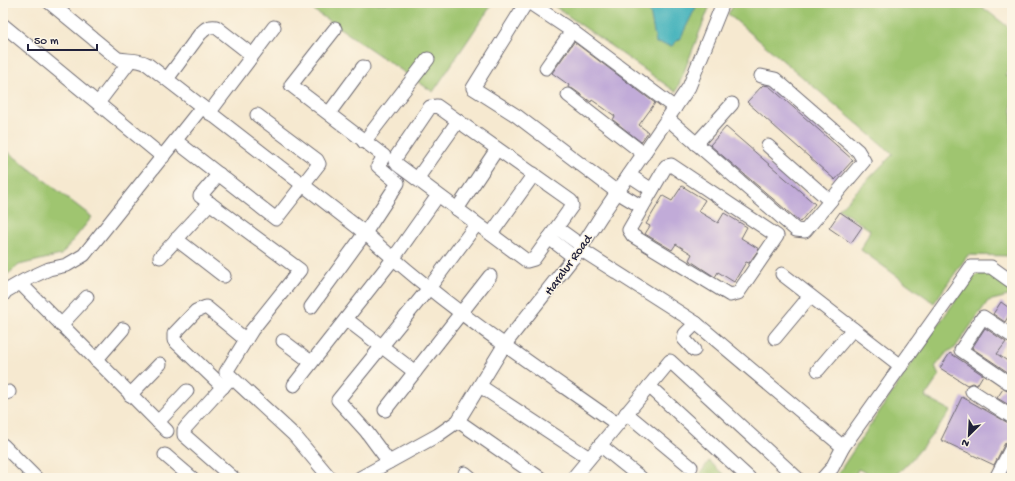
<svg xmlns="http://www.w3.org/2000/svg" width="1015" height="481" font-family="'Gochi Hand',sans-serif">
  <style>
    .green { fill: #9fc570; stroke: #607456 }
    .water { fill: #44b3bc; stroke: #336a7c }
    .building { fill: #c1abd8 }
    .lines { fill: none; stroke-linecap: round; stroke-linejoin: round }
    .minor-casing { stroke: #6c686f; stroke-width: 15 }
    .minor { stroke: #fff; stroke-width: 13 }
    .labels { text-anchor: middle; stroke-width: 3; stroke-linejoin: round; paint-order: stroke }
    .street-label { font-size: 13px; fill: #22223b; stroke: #fcf5e5 }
  </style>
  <rect width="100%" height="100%" fill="#fcf5e5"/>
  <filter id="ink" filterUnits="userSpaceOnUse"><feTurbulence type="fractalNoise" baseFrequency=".025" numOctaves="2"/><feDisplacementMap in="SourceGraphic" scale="8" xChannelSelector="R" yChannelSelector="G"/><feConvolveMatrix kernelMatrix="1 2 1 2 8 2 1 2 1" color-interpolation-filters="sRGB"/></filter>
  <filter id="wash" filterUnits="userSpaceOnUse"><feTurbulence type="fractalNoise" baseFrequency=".012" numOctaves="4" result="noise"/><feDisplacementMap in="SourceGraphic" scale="16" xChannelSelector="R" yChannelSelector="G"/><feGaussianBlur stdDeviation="0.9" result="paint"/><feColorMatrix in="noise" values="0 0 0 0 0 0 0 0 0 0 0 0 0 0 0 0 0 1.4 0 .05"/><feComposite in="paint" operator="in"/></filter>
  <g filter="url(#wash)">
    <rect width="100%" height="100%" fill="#f6e9d0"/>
    <g class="green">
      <path d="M303 3H493L433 92Z"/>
      <path d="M550 3H711L676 92Z"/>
      <path d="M735 3H977L1012 30V66L1005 75 1012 78V256L968 255 934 303 861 250 870 230 839 209 893 154 728 14Z"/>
      <path d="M3 148 92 217 61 255 19 265 3 278Z"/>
      <path d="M994 273 1012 288V295L988 301 955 348 947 352 935 367 939 376 925 397 951 411C940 424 903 476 888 478 877 480 867 473 858 469L854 478H835L932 333 969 282 977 274Z"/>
      <path d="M709 461 727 478H697Z"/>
    </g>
    <path class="water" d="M640 3H698L681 37 672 46 656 43 650 12Z"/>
    <g id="blocks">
      <g class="building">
        <path d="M574 42 655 103 639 125 648 132 641 142 613 120 615 116 592 100 591 102 573 89 568 87 569 85 552 73Z"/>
        <path d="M763 85 769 86 853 160 835 180 747 102Z"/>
        <path d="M726 127 815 204 800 222 710 145Z"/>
        <path d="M682 186 705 200 698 211 718 223 724 213 747 227 741 238 759 249 749 263 746 262 734 282 718 272 715 277 689 260 692 254 676 244 672 250 645 234 650 226 646 224 663 196 672 201Z"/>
        <path d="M840 212 862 227 851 243 829 228Z"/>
        <path d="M1001 302 1012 310 1005 322 993 314Z"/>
        <path d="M985 328 1006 342 997 354 1012 364V375L972 348Z"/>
        <path d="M950 353 983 375 977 385 972 383 967 385 940 368Z"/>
        <path d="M1003 389 1012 393V401L1009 405 997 398Z"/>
        <path d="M962 397 1012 425V439L1005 443 994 465 941 440Z"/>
      </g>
    </g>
  </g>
  <g filter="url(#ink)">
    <use href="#blocks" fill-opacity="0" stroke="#6c686f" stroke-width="1"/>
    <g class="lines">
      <defs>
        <g id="minor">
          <path d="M50 3 118 59C129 61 137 59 147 64L365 233C442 305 531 363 617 424"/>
          <path d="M526 3 473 88 517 116 617 192 642 207"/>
          <path d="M530 3 572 31 675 108"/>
          <path d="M3 25 163 157"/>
          <path d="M546 68 572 31"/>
          <path d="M167 79 200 34C205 29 208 26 216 27L252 55"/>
          <path d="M568 95 644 154"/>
          <path d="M98 103 130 61"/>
          <path d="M437 106 571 201 572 206 534 259 527 261 398 165 395 161 396 157 430 107Z"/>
          <path d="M209 113 274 27"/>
          <path d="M329 113 363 67"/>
          <path d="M668 119 796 230 805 231 864 161 858 151 775 79 761 76"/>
          <path d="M176 141 276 219 319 164 317 160 257 115"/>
          <path d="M364 142 428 59"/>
          <path d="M696 144 732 104"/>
          <path d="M768 146 830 201"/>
          <path d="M671 165 777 236 738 293 730 295 633 236 629 230 666 166Z"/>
          <path d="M219 174 200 196 300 270 252 330 226 372 294 435 330 478"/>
          <path d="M629 175 652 190"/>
          <path d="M417 179 458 121"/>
          <path d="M457 209 497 149"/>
          <path d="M557 228 582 246"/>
          <path d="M491 234 534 174"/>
          <path d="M549 238 574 257"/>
          <path d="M176 239 224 276"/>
          <path d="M580 249 696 323 843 447"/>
          <path d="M160 257 210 203"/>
          <path d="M782 274 901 366"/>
          <path d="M20 283 167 431"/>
          <path d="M3 295 6 291 25 280 49 269 67 265 84 255 202 107"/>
          <path d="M311 307 365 233 398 183 378 166 384 156 291 85 335 29"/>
          <path d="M346 319 415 372"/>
          <path d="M61 325 87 297"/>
          <path d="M1012 336 983 317 961 350 1012 385"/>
          <path d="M775 338 810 296"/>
          <path d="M283 341 311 362"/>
          <path d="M694 350 684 339 685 334 696 323"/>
          <path d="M96 360 123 329"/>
          <path d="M818 370 853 329"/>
          <path d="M228 381 187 426 184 430V435L233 478"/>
          <path d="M294 385 393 259 434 201"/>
          <path d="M480 386 589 458"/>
          <path d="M649 386 749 478"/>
          <path d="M223 387 174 340V334L196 311 206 307 246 340"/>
          <path d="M972 391 1012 417"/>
          <path d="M3 394 9 392"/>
          <path d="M130 395 160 364"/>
          <path d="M385 410 490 276"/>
          <path d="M626 413 691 467"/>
          <path d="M458 421 540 478"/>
          <path d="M158 422 187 391"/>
          <path d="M3 445 36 478"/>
          <path d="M600 445 641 478"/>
          <path d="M165 455 192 478"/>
          <path d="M389 462 366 431 338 400 429 288 473 229"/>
          <path d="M465 473 471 478"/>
          <path d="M360 478 438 435 458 421 505 344 580 249 601 216 689 87 723 3"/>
          <path d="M573 478 670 361 797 478"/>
          <path d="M823 478 832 468 843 447 971 267H991L1012 282"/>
          <path d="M996 478 1012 447"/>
        </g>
      </defs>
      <use href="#minor" class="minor-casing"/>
      <use href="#minor" class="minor"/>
    </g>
  </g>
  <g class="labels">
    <g class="street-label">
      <text transform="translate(567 264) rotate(-54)" y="5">Haralur Road</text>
    </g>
  </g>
  <rect width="1015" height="481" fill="none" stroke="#fcf5e5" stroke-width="16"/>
  <g transform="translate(969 435) rotate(204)" stroke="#fcf5e5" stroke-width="3" paint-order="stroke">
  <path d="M0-3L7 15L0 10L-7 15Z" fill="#22223b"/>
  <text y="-6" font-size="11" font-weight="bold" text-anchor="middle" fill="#22223b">N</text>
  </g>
  <path d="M28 44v6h69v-6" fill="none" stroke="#22223b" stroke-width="2"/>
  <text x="34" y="44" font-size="12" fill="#22223b" stroke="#fcf5e5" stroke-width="3" paint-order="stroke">50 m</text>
</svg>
